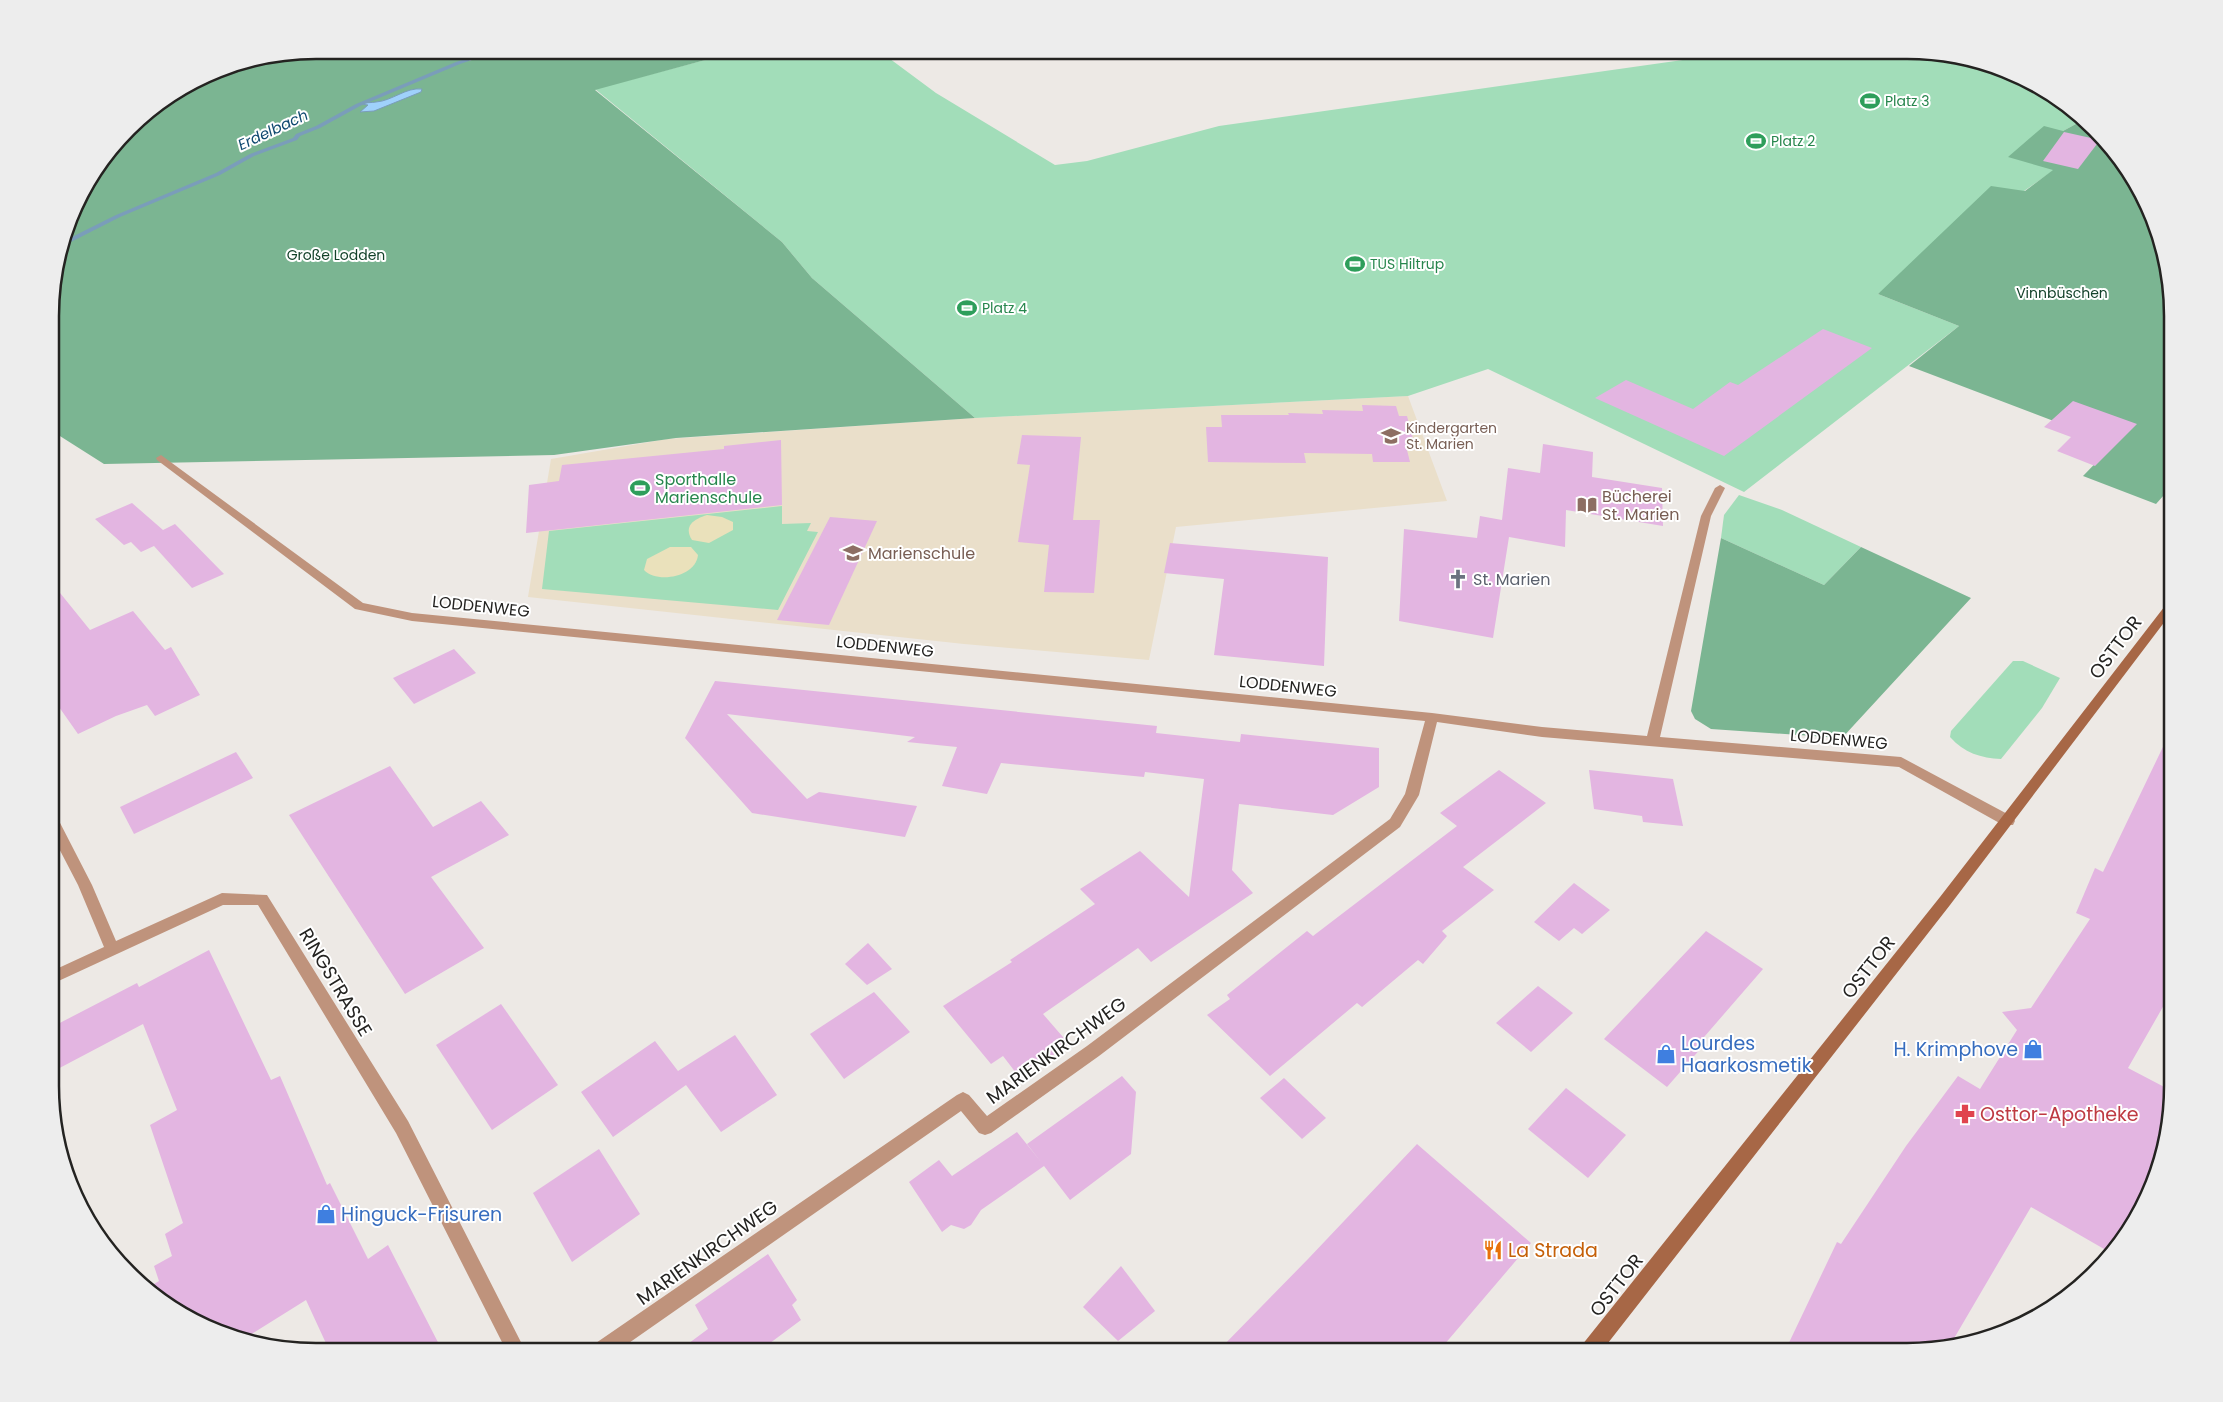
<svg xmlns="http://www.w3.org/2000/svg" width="2223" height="1402" font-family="Poppins,sans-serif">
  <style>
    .education { fill: #eadfca }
    .green { fill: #a2ddb9 }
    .forest { fill: #7bb592 }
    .sand { fill: #eae1bb }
    .water { fill: #9fd1fb; stroke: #7a9dba }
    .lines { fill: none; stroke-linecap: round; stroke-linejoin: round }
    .stream { fill: #7a9dba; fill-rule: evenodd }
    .building { fill: #e3b5e1 }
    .minor { fill: #bf937c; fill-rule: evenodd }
    .secondary { fill: #a76746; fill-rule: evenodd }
    .labels { text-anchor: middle; stroke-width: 4; stroke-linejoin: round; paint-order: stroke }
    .far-leisure-label { font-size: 14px; fill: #27864d; stroke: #fff; text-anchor: start }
    .far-park-label { font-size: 14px; fill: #13422a; stroke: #fff }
    .far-education-label { font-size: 14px; fill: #785e54; stroke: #fff; text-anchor: start }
    .far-water-label { font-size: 15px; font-style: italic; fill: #0f4970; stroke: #fff }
    .leisure-label { font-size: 16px; fill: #27864d; stroke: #fff; text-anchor: start }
    .education-label { font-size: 16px; fill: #785e54; stroke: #fff; text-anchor: start }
    .worship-label { font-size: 16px; fill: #5b616d; stroke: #fff; text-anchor: start }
    .street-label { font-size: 16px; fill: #242321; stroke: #fff }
    .near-street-label { font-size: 19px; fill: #242321; stroke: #fff }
    .near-shop-label { font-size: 19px; fill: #366cbe; stroke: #fff; text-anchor: start }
    .near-health-label { font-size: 19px; fill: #be3a42; stroke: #fff; text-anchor: start }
    .near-food-label { font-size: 19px; fill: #c56008; stroke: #fff; text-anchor: start }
    .rim { fill: none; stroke: #242321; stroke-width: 2.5 }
  </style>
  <rect width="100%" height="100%" fill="#ede9e5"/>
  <path class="education" d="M1408 396 1447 501 1176 527 1149 660 964 644 528 597 551 459 667 439 975 418Z"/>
  <g class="green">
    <path d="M743 50H878L936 93 1055 165 1087 161 1219 126 1753 50H1908L1992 64 2055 95 2085 119 2063 131 2054 170 1878 294 1959 326 1744 492 1488 369 1408 396 975 418 812 278 782 242 595 89Z"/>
    <path d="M1739 495 1782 510 1861 547 1824 585 1721 538 1724 515Z"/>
    <path d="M782 506V524L811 523 807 531 818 532 778 610 542 589 549 531Z"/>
    <path d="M2013 661H2023L2060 678 2042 708 2001 759C1981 758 1964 753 1950 737L1951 731Z"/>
  </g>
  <g class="forest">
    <path d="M316 50H422L468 61 507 50H742L595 90 782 242 812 278 975 418 676 438 554 455 104 464 52 431V281L78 198 140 116 214 70Z"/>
    <path d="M2085 119 2095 128 2138 183 2164 247 2172 299V486L2156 504 2083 476 2114 444 1909 366 1959 326 1878 294 1991 186 2025 191 2053 170 2008 157 2044 126 2063 131Z"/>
    <path d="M1721 538 1824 585 1861 547 1971 598 1842 738 1711 729 1695 719 1691 711Z"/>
  </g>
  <g class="sand">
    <path d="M707 515 722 517 733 522V530L709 543 692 540C683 526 694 519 707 515Z"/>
    <path d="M670 547H691L698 555C696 577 657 584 644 570L647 559Z"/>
  </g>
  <path class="water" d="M422 89 421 92 374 111 360 112 368 105 361 104C367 102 371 103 376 102 392 101 406 87 422 89Z"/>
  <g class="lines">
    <path class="stream" d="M493 50H501L460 64 360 106 320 128 300 136 297 140 254 156 220 175 120 217 63 246 64 241 116 215 216 173 250 154 293 138 296 134 316 126 356 104 456 62Z"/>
  </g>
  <g class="building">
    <path d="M2064 132 2100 140 2078 169 2043 161Z"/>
    <path d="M1823 329 1872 348 1724 456 1595 398 1626 380 1693 409 1730 382 1738 385Z"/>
    <path d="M2073 401 2137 424 2095 466 2057 451 2071 437 2044 427Z"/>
    <path d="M1362 405 1396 406 1399 416H1407L1416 450H1407L1410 462H1373L1372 454 1304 453 1306 463 1208 462 1206 427H1222L1221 415H1289L1288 413 1323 414 1322 410 1363 411Z"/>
    <path d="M1022 435 1081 437 1073 520H1100L1094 593 1044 592 1049 545 1018 542 1030 465 1017 464Z"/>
    <path d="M781 440 782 505 526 533 529 485 559 481 562 465 724 449V446Z"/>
    <path d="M1543 444 1593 452 1592 477 1662 488 1663 526 1566 510 1565 547 1509 537 1493 638 1399 621 1404 529 1477 538 1480 516 1502 520 1508 468 1540 473Z"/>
    <path d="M132 503 163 530 175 524 224 574 192 588 154 546 141 552 131 542 124 545 95 519Z"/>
    <path d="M830 517 877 521 829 625 777 620Z"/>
    <path d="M1170 543 1328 557 1324 666 1214 655 1224 579 1164 573Z"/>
    <path d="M52 583 90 630 133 611 165 650 171 647 200 695 155 716 147 705 116 716 78 734 52 697Z"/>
    <path d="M454 649 476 673 414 704 393 678Z"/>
    <path d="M715 681 1157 726 1156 733 1240 742 1241 734 1379 748V787L1333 815 1239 804 1232 870 1253 893 1151 962 1138 948 1043 1014 1069 1044 1020 1078 1003 1056 991 1064 943 1006 1012 962 1010 960 1095 904 1080 889 1140 851 1189 897 1204 779 1145 772 1144 777 1001 763 987 794 942 786 957 747 907 742 915 737 727 714 807 799 819 792 917 806 905 837 752 813 685 738Z"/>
    <path d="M2172 728V991L2128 1068 2172 1091V1103L2159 1171 2128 1234 2111 1253 2031 1207 1949 1347 1924 1351H1785L1837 1242 1841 1244 1906 1146 1958 1076 1980 1089 2017 1030 2002 1012 2031 1008 2090 919 2076 913 2095 868 2103 872Z"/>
    <path d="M236 752 253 778 134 834 120 807Z"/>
    <path d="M390 766 433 827 481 801 509 835 431 877 484 948 405 994 289 815Z"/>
    <path d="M1499 770 1546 803 1463 867 1494 890 1442 931 1447 936 1423 964 1418 960 1362 1007 1357 1003 1270 1076 1207 1015 1230 999 1227 995 1307 931 1313 936 1457 826 1440 813Z"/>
    <path d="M1589 770 1673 779 1683 826 1643 822 1642 816 1594 809Z"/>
    <path d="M1574 883 1610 910 1582 934 1574 928 1559 941 1534 922Z"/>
    <path d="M1706 931 1763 969 1698 1044 1702 1047 1667 1087 1604 1039Z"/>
    <path d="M868 943 892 969 867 985 845 964Z"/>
    <path d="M209 950 271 1080 280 1076 327 1185 330 1183 368 1259 388 1245 443 1352H330L306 1300 242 1340 231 1338 168 1307 146 1289 159 1281 154 1266 172 1256 165 1234 183 1223 150 1125 177 1110 143 1024 52 1072V1027L137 983 139 987Z"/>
    <path d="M1538 986 1573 1013 1531 1052 1496 1023Z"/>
    <path d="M874 992 910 1032 844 1079 810 1034Z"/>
    <path d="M501 1004 558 1085 492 1130 436 1045Z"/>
    <path d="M735 1035 777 1095 721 1132 686 1085 613 1137 581 1092 655 1041 678 1071Z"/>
    <path d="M1122 1076 1136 1092 1131 1154 1070 1200 1044 1166 981 1210 971 1225 964 1229 951 1225 942 1232 909 1182 939 1160 952 1176 1017 1132 1041 1162 1027 1144Z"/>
    <path d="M1284 1078 1326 1118 1302 1139 1260 1098Z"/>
    <path d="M1566 1088 1626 1135 1588 1178 1528 1129Z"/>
    <path d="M1417 1144 1531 1243 1438 1352H1217L1308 1259Z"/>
    <path d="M599 1149 640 1214 572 1262 533 1193Z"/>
    <path d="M768 1254 797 1300 792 1305 801 1320 758 1352H677L708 1329 695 1305Z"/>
    <path d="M1121 1266 1155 1311 1118 1341 1083 1307Z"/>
  </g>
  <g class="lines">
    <g class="minor">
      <path d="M161 455 363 603 412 613 1432 713 1542 727 1647 736 1701 516 1715 488 1720 485 1725 488 1711 516 1660 737 1901 757 2013 817 2015 821 2013 825H2003L1899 767 1542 737 1437 722 1419 795 1400 827 1099 1056 991 1133 985 1135 979 1133 961 1111 616 1352H591L593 1345 957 1095 963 1092 969 1095 987 1116 1087 1046 1390 819 1405 794 1425 721 412 621 355 609 157 460 156 458Z"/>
      <path d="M52 816 57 817 92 885 116 941 222 893 267 895 408 1121 526 1352H507L396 1133 258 905H223L52 984V971L104 947 78 885 52 835Z"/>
    </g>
    <path class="secondary" d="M2172 601V612L1950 905 1601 1352H1580L1582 1345 1940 897 2168 602Z"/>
  </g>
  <defs>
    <symbol id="stadium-bare" viewBox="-9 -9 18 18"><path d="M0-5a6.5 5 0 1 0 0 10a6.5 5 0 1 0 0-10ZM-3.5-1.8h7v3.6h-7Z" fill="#2e9e5b" stroke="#fff" stroke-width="2.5" paint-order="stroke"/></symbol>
    <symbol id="school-bare" viewBox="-9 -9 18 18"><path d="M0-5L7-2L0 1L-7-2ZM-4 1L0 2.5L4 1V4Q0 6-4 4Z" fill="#8d6e63" stroke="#fff" stroke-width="2.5" paint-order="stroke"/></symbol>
    <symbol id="library-bare" viewBox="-9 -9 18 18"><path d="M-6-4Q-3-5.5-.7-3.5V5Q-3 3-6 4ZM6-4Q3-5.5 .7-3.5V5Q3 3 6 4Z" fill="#8d6e63" stroke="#fff" stroke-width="2.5" paint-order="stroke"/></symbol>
    <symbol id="church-bare" viewBox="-9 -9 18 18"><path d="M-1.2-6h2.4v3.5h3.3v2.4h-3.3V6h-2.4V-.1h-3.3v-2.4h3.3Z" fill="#6b7280" stroke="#fff" stroke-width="2.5" paint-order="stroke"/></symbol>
    <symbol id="shop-bare" viewBox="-9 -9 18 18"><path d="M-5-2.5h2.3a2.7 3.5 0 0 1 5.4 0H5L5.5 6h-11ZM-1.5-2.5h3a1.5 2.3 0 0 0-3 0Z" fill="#3f7fe0" stroke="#fff" stroke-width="2.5" paint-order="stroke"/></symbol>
    <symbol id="pharmacy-bare" viewBox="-9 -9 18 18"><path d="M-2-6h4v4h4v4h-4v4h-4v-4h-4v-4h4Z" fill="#e0444e" stroke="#fff" stroke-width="2.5" paint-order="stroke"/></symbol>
    <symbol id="restaurant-bare" viewBox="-9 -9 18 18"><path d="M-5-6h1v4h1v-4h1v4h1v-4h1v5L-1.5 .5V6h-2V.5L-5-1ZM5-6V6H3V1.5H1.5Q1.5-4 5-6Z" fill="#e8710a" stroke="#fff" stroke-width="2.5" paint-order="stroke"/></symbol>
  </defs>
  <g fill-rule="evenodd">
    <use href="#stadium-bare" x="1856" y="87" width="28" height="28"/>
    <use href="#stadium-bare" x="1742" y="127" width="28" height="28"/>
    <use href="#stadium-bare" x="1341" y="250" width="28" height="28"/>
    <use href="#stadium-bare" x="953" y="294" width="28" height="28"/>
    <use href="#school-bare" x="1377" y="422" width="28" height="28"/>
    <use href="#stadium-bare" x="626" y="474" width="28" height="28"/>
    <use href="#library-bare" x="1573" y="491" width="28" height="28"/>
    <use href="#school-bare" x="839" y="539" width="28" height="28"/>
    <use href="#church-bare" x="1444" y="565" width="28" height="28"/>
    <use href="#shop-bare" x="2019" y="1035" width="28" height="28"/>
    <use href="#shop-bare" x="1652" y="1040" width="28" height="28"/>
    <use href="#pharmacy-bare" x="1951" y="1100" width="28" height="28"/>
    <use href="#shop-bare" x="312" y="1200" width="28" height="28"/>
    <use href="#restaurant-bare" x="1479" y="1236" width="28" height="28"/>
  </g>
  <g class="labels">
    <g class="far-leisure-label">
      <text x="1885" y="106">Platz 3</text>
      <text x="1771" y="146">Platz 2</text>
      <text x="1370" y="269">TUS Hiltrup</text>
      <text x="982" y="313">Platz 4</text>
    </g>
    <g class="far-park-label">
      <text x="336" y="260">Große Lodden</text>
      <text x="2062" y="298">Vinnbüschen</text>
    </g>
    <g class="far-education-label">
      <text x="1406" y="433">Kindergarten<tspan x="1406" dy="16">St. Marien</tspan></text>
    </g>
    <g class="far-water-label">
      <text transform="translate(273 130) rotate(-25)" y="5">Erdelbach</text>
    </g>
    <g class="leisure-label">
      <text x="655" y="485">Sporthalle<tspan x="655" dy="18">Marienschule</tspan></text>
    </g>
    <g class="education-label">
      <text x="1602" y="502">Bücherei<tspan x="1602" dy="18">St. Marien</tspan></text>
      <text x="868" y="559">Marienschule</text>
    </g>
    <g class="worship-label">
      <text x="1473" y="585">St. Marien</text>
    </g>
    <g class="street-label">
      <text transform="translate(481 606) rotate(6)" y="6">LODDENWEG</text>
      <text transform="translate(885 646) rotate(6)" y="6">LODDENWEG</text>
      <text transform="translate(1288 686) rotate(6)" y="6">LODDENWEG</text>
      <text transform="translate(1839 739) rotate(5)" y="6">LODDENWEG</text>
    </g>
    <g class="near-street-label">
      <text transform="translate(2115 647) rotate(-53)" y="7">OSTTOR</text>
      <text transform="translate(1868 967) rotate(-52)" y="7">OSTTOR</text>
      <text transform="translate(336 982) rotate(59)" y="7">RINGSTRASSE</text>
      <text transform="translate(1056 1050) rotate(-36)" y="7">MARIENKIRCHWEG</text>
      <text transform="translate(707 1252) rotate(-35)" y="7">MARIENKIRCHWEG</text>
      <text transform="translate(1616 1285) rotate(-52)" y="7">OSTTOR</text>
    </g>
    <g class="near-shop-label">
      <text x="1681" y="1050">Lourdes<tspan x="1681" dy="22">Haarkosmetik</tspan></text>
      <text x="2018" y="1056" text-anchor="end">H. Krimphove</text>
      <text x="341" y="1221">Hinguck-Frisuren</text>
    </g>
    <g class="near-health-label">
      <text x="1980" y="1121">Osttor-Apotheke</text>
    </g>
    <g class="near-food-label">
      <text x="1508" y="1257">La Strada</text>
    </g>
  </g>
  <path d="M0 0H2223V1402H0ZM316 59H1907A257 257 0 0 1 2164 316V1086A257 257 0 0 1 1907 1343H316A257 257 0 0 1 59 1086V316A257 257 0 0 1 316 59Z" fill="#ededed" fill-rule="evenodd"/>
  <path class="rim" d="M316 59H1907A257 257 0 0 1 2164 316V1086A257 257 0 0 1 1907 1343H316A257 257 0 0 1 59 1086V316A257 257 0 0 1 316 59Z"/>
</svg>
